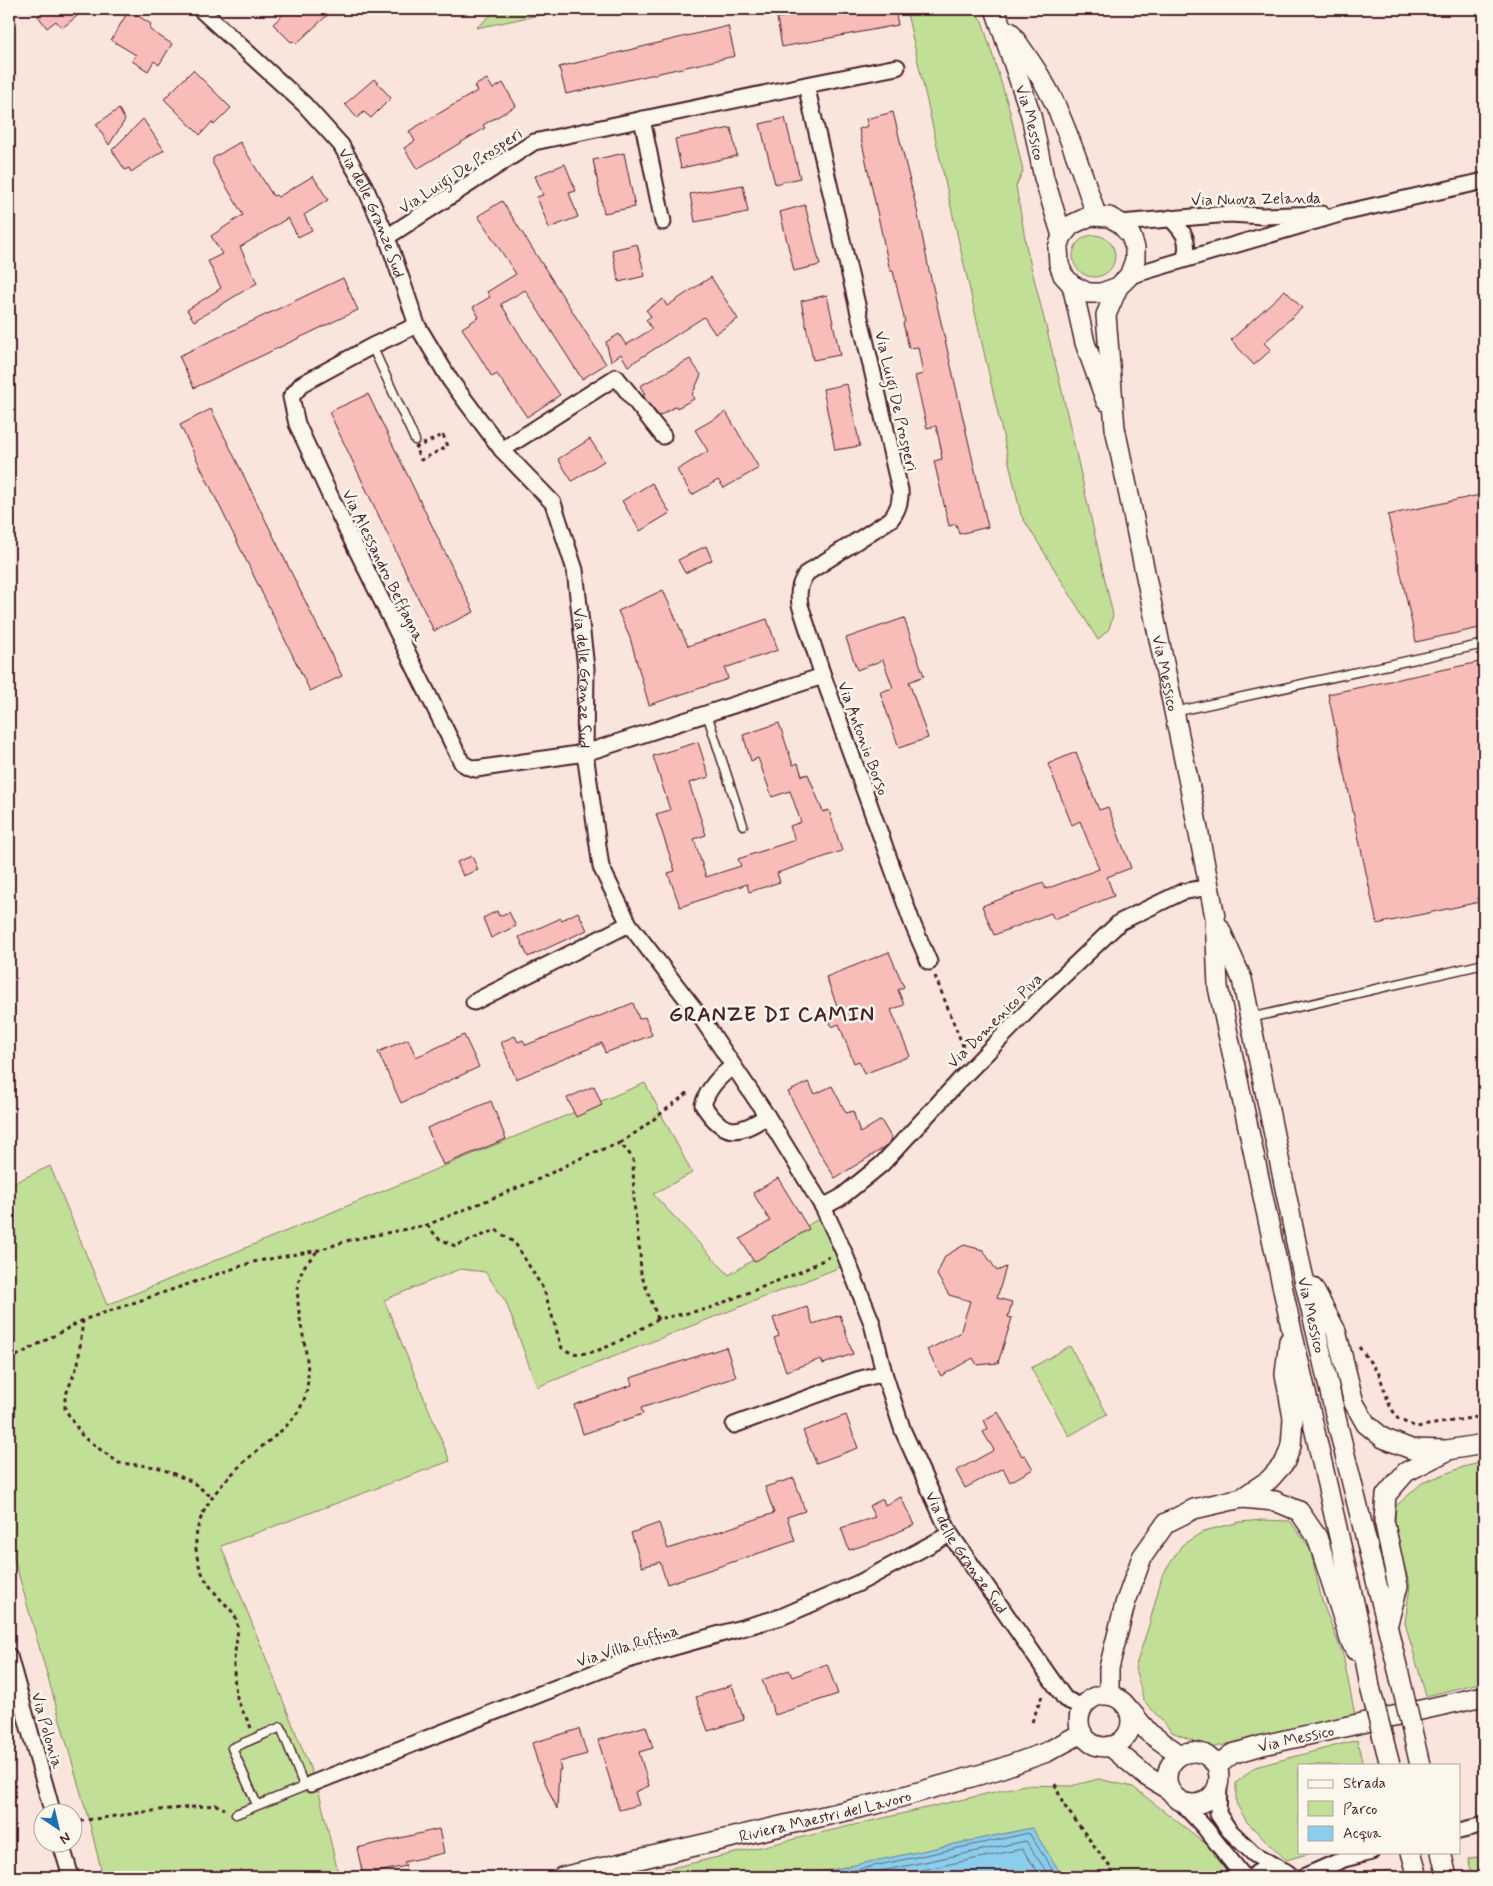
<svg xmlns="http://www.w3.org/2000/svg" width="1493" height="1886" font-family="Mynerve,sans-serif">
  <style>
    .green { fill: #c1df97; stroke: #867f61 }
    .water { fill: #8aceec; stroke: #70889f }
    .lines { fill: none; stroke-linecap: round; stroke-linejoin: round }
    .shore { stroke: #646578; stroke-width: 1 }
    .building { fill: #f8bcb9; stroke: #4a1f2b }
    .service-casing { stroke: #4a1f2b; stroke-width: 11 }
    .minor-casing { stroke: #4a1f2b; stroke-width: 19 }
    .tertiary-casing { stroke: #4a1f2b; stroke-width: 22 }
    .path { stroke: #4a1f2b; stroke-width: 3; stroke-dasharray: 4 4; stroke-linecap: butt }
    .service { stroke: #fbf7ec; stroke-width: 8 }
    .minor { stroke: #fbf7ec; stroke-width: 15 }
    .tertiary { stroke: #fbf7ec; stroke-width: 19 }
    .tertiary-bridge-casing { stroke: #4a1f2b; stroke-width: 22; stroke-linecap: butt }
    .tertiary-bridge { stroke: #fbf7ec; stroke-width: 19 }
    .labels { text-anchor: middle; stroke-width: 5; stroke-linejoin: round; paint-order: stroke }
    .street-label { font-size: 16px; fill: #4a1f2b; stroke: #fbf7ec }
    .district-label { font-size: 21px; font-weight: bold; letter-spacing: 1px; fill: #4a1f2b; stroke: #fbf7ec }
  </style>
  <rect width="100%" height="100%" fill="#fae5dd"/>
  <filter id="ink" filterUnits="userSpaceOnUse"><feTurbulence type="fractalNoise" baseFrequency=".02" numOctaves="2"/><feDisplacementMap in="SourceGraphic" scale="10" xChannelSelector="R" yChannelSelector="G"/><feConvolveMatrix kernelMatrix="1 2 1 2 8 2 1 2 1" color-interpolation-filters="sRGB"/></filter>
  <g filter="url(#ink)">
    <g class="green">
      <path d="M498 9H569L476 28Z"/>
      <path d="M906 9H973L982 21 1009 108 1023 171 1016 186 1027 250 1061 387 1113 615 1109 629 1098 640 1021 515Z"/>
      <circle cx="1094" cy="256" r="21"/>
      <path d="M645 1083 692 1173 653 1194 729 1275 826 1214 843 1266 537 1387 506 1302 485 1272 460 1269 384 1300 450 1461 221 1546 318 1788 339 1877H103L90 1825 9 1541V1185L50 1166 107 1305Z"/>
      <path d="M1070 1346 1107 1414 1069 1436 1031 1368Z"/>
      <path d="M1484 1462V1682L1426 1696 1405 1623 1410 1585 1394 1532 1396 1506 1422 1483 1463 1467Z"/>
      <path d="M1262 1520 1290 1521 1310 1548 1322 1601 1343 1655 1355 1715 1211 1748 1172 1732 1144 1701 1135 1668 1149 1625 1162 1576 1182 1545 1204 1531 1240 1522Z"/>
      <path d="M1357 1740 1363 1765H1299V1852H1315L1286 1860 1247 1822 1236 1803V1783L1255 1767Z"/>
      <path d="M1099 1779 1133 1787 1214 1850 1228 1869 1229 1877H1063L1032 1828 798 1877H633L1024 1785 1071 1786Z"/>
      <path d="M1484 1855V1877H1473L1468 1859Z"/>
      <path d="M1393 1870 1395 1877H1356L1360 1873Z"/>
    </g>
    <path class="water" d="M1032 1828 1063 1877H798Z"/>
    <g class="lines">
      <g class="shore">
        <path d="M822 1877 1029 1833 1057 1877"/>
        <path d="M852 1877 1026 1841 1050 1877"/>
        <path d="M888 1877 1022 1849 1041 1877"/>
      </g>
    </g>
    <g class="building">
      <path d="M46 9H86L62 28 56 21 47 28 38 16Z"/>
      <path d="M289 9H334L296 44 293 41 291 42 273 24Z"/>
      <path d="M829 9H895L898 25 782 47 777 18Z"/>
      <path d="M129 10 151 24 150 30 172 44 159 65 154 61 148 71 132 61 136 55 111 40Z"/>
      <path d="M728 26 735 56 566 94 559 67Z"/>
      <path d="M193 70 231 108 214 125 212 122 200 135 164 99Z"/>
      <path d="M374 79 391 98 371 118 364 112 357 118 345 104Z"/>
      <path d="M487 79 493 89 503 83 516 106 483 125 485 128 417 169 404 148 415 141 409 131 477 91 474 86Z"/>
      <path d="M119 109 125 120 109 145 96 124Z"/>
      <path d="M893 112 917 210 929 270 988 527 959 534 956 524 949 526 934 461 942 459 941 453H942L936 426 927 428 915 376 923 374 918 347 909 348 903 323 905 322 893 271H890L859 129 868 126 866 119Z"/>
      <path d="M785 118 800 178 775 184 760 124Z"/>
      <path d="M143 119 164 150 131 172 129 168 125 170 112 150Z"/>
      <path d="M731 128 737 156 681 168 675 139Z"/>
      <path d="M240 142 273 196 276 195 278 197 313 176 328 200 304 215 312 230 298 237 288 218 240 247 257 283 194 321 187 310 221 288 208 261 222 254 211 236 243 215 213 164V158Z"/>
      <path d="M624 153 635 207 604 213 593 160Z"/>
      <path d="M565 164 576 191 569 193 578 217 549 228 537 197 543 195 535 176Z"/>
      <path d="M743 185 748 212 695 222 690 194Z"/>
      <path d="M502 201 606 364 582 379 525 290 501 304 534 358 560 395 527 417 497 374 492 377 462 328 479 317 473 307 490 297 487 292 516 274 478 216Z"/>
      <path d="M805 205 820 265 794 271 780 212Z"/>
      <path d="M637 244 645 276 619 282 612 250Z"/>
      <path d="M711 277 738 319 715 334 704 317 628 366 621 354 611 361 606 342 619 334 626 345 652 329 646 320 651 316 646 310 663 299 667 306Z"/>
      <path d="M343 278 358 310 194 388 179 356Z"/>
      <path d="M1285 290 1302 308 1264 343 1271 350 1254 365 1231 340Z"/>
      <path d="M827 295 840 355 813 360 801 301Z"/>
      <path d="M690 359 701 375 692 395 694 399 677 408 676 406 659 416 646 400 643 395 645 394 640 386Z"/>
      <path d="M847 384 860 446 835 450 823 389Z"/>
      <path d="M368 394 474 612 434 631 329 412Z"/>
      <path d="M211 409 342 676 310 691 180 425Z"/>
      <path d="M726 412 759 468 724 488 718 480 692 495 677 470 708 451 695 430Z"/>
      <path d="M590 439 604 461 572 481 558 459Z"/>
      <path d="M652 483 670 513 640 531 622 501Z"/>
      <path d="M1484 494V627L1416 642 1388 515Z"/>
      <path d="M706 546 712 560 685 573 678 560Z"/>
      <path d="M663 590 688 646 767 619 778 650 725 668 728 679 649 705 630 638 618 611Z"/>
      <path d="M904 618 924 676 909 682 928 738 899 748 880 692 893 688 883 660 857 670 846 638Z"/>
      <path d="M1484 661V901L1377 924 1328 694Z"/>
      <path d="M779 723 793 765 798 763 802 776 808 774 823 812 829 810 842 851 777 873 780 882 749 892 747 884 680 907 668 873 675 871 656 814 670 810 653 756 698 742 709 777 689 783 706 835 694 839 706 877 741 866 738 859 795 840 790 826 801 822 790 791 772 797 758 758 751 761 743 735Z"/>
      <path d="M1076 752 1099 810 1108 807 1131 868 1107 877 1114 896 1054 919 1051 913 994 935 982 906 1043 883 1046 889 1099 869 1080 821 1072 825 1048 764Z"/>
      <path d="M472 856 478 870 463 876 457 862Z"/>
      <path d="M497 911 499 916 509 912 516 926 491 938 483 918Z"/>
      <path d="M578 912 587 930 528 957 519 937 561 918 562 920Z"/>
      <path d="M889 952 904 987 898 990 904 1005 891 1010 910 1056 864 1074 859 1061 854 1063 839 1024 832 1027 826 1013 838 1008 826 977Z"/>
      <path d="M633 1003 639 1019 645 1017 652 1035 605 1053 602 1043 516 1079 501 1042 515 1036 518 1042 523 1040 526 1045Z"/>
      <path d="M464 1035 479 1067 401 1103 378 1052 408 1039 416 1057Z"/>
      <path d="M808 1082 815 1094 832 1086 846 1113 853 1111 860 1133 881 1120 892 1139 884 1148 835 1178 815 1145 788 1092Z"/>
      <path d="M594 1086 602 1105 576 1117 567 1098Z"/>
      <path d="M491 1101 506 1139 443 1165 427 1128Z"/>
      <path d="M778 1178 809 1229 754 1262 740 1239 770 1221 753 1193Z"/>
      <path d="M964 1245 983 1250 997 1271 1006 1267 997 1298 1012 1302 1008 1317 1012 1318 998 1363 977 1365 973 1358 941 1376 927 1350 960 1333 970 1301 949 1295 937 1275 945 1256Z"/>
      <path d="M807 1307 813 1324 840 1315 853 1354 823 1364 821 1359 786 1371 774 1338 779 1336 773 1318Z"/>
      <path d="M726 1347 736 1377 641 1408 643 1414 583 1434 574 1405 632 1385 630 1378Z"/>
      <path d="M998 1412 1022 1456 1025 1455 1033 1469 1010 1482 1003 1468 965 1488 956 1471 994 1450 983 1432 988 1429 984 1420Z"/>
      <path d="M846 1415 858 1448 816 1463 803 1431Z"/>
      <path d="M794 1478 805 1511 787 1517 795 1541 667 1584 660 1562 642 1567 631 1533 659 1523 668 1549 774 1513 765 1487Z"/>
      <path d="M901 1497 914 1525 880 1540 849 1550 841 1528 875 1517 869 1506 883 1499 885 1505Z"/>
      <path d="M827 1664 838 1694 775 1715 762 1680 789 1670 792 1677Z"/>
      <path d="M732 1685 744 1720 708 1731 696 1697Z"/>
      <path d="M646 1726 653 1748 639 1752 649 1786 635 1792 639 1805 619 1810 598 1740Z"/>
      <path d="M579 1729 587 1754 559 1762 561 1770H559L557 1809 540 1771 532 1743Z"/>
      <path d="M439 1829 444 1853 404 1862 406 1866 363 1875 357 1848Z"/>
    </g>
    <g class="lines">
      <defs>
        <g id="service">
          <path d="M372 346 415 440"/>
          <path d="M1174 712 1484 644"/>
          <path d="M707 714 743 825"/>
          <path d="M1250 1018 1484 964"/>
          <path d="M257 1805 232 1748 281 1727 304 1786"/>
          <path d="M236 1814 308 1785"/>
        </g>
        <g id="minor">
          <path id="s1" d="M200 9 304 104 341 145 365 187 387 237 417 325 450 380 502 450 553 503 575 570 586 668 585 753 601 867 629 924 702 1019 767 1116 823 1207 843 1250 872 1323 884 1373 903 1431 950 1534 1065 1699 1083 1707"/>
          <path d="M806 85 897 67"/>
          <path d="M642 119 663 222"/>
          <path d="M1170 218C1183 231 1190 239 1185 258"/>
          <path d="M1120 223 1230 214 1263 216 1322 214"/>
          <path d="M387 237 534 142 806 85 900 490C901 502 898 510 891 519L807 573C799 584 798 592 800 605L823 676"/>
          <path d="M1129 276 1343 213 1484 181"/>
          <path d="M417 325 372 346 302 384 291 397 297 424 332 500 462 763 469 767 476 769 585 753 823 676 913 925 929 962"/>
          <path d="M502 450 616 377 663 436"/>
          <path d="M474 1002 629 924"/>
          <path d="M733 1066C719 1077 708 1088 703 1105 723 1136 737 1136 767 1116"/>
          <path d="M823 1207 840 1198 882 1164 958 1082 1042 996 1120 922 1182 892 1209 887"/>
          <path d="M734 1425 857 1380 884 1373"/>
          <path d="M9 1656 53 1814"/>
          <path d="M311 1784 624 1661 781 1617 859 1583 950 1534"/>
          <path d="M1219 1786 1218 1814 1229 1830 1254 1854 1278 1868"/>
          <path d="M1180 1801 1205 1828 1244 1877"/>
          <path d="M1459 1831 1484 1825"/>
          <path d="M61 1844 71 1877"/>
          <path d="M1253 1877C1263 1864 1283 1866 1292 1877"/>
          <path d="M1303 1877 1344 1859 1372 1852"/>
        </g>
        <g id="tertiary">
          <path id="s2" d="M995 9 1031 115 1044 178 1062 236"/>
          <path d="M1010 32C1026 55 1043 78 1055 104 1071 140 1084 177 1096 215"/>
          <path d="M1072 285 1085 343 1106 401"/>
          <path id="s3" d="M1118 287 1101 293H1088L1072 285 1063 275 1059 264 1058 248 1062 236 1071 225 1090 216 1109 217 1120 223 1131 236 1135 248V260L1129 276 1118 287 1106 315 1115 428 1190 788 1215 917 1218 987 1291 1327 1359 1624 1370 1687"/>
          <path id="s4" d="M1219 927 1242 979 1301 1266 1336 1418 1400 1678"/>
          <path d="M1313 1288 1336 1331 1354 1403 1366 1424 1383 1438 1411 1449 1447 1450 1484 1444"/>
          <path d="M1242 1498 1269 1480 1285 1462 1291 1446 1293 1418 1285 1374 1289 1341"/>
          <path d="M1388 1623 1398 1586 1384 1520 1386 1495 1406 1472 1447 1451"/>
          <path d="M1109 1695V1668L1125 1604 1142 1557 1166 1523 1194 1509 1242 1498 1275 1501 1299 1511 1317 1537 1350 1640 1355 1650"/>
          <circle cx="1105" cy="1721" r="26"/>
          <path d="M1129 1709 1149 1733 1179 1754 1192 1752"/>
          <path d="M1110 1746 1146 1776 1169 1790"/>
          <circle cx="1193" cy="1778" r="26"/>
          <path id="s5" d="M1217 1766 1232 1754 1263 1745 1484 1696"/>
          <path d="M1411 1852 1418 1877"/>
          <path d="M1441 1852 1447 1877"/>
          <path id="s6" d="M562 1877 880 1803 996 1770 1047 1752 1082 1733"/>
        </g>
      </defs>
      <use href="#service" class="service-casing"/>
      <use href="#minor" class="minor-casing"/>
      <use href="#tertiary" class="tertiary-casing"/>
      <g class="path">
        <path d="M443 435 448 446 421 460 415 448Z"/>
        <path d="M935 976 965 1051"/>
        <path d="M620 1143 641 1129 690 1091"/>
        <path d="M427 1225 438 1238 455 1246 496 1230 515 1243 544 1290 562 1348C565 1350 569 1352 573 1353 598 1358 636 1331 658 1319"/>
        <path d="M83 1320 78 1364 65 1397V1409L83 1437 119 1463 157 1467 191 1481 212 1497"/>
        <path d="M1359 1347 1379 1374 1390 1406 1398 1419 1416 1427 1484 1416"/>
        <path d="M9 1360 83 1320 253 1262 319 1250 350 1240 427 1225 539 1179 587 1155 620 1143 633 1158 634 1203 640 1253 641 1274 658 1319 707 1309 800 1272 829 1257"/>
        <path d="M1032 1722 1042 1696"/>
        <path d="M251 1728C247 1718 240 1708 237 1697 234 1686 234 1671 234 1660 235 1647 240 1631 236 1619 234 1612 227 1606 222 1601 210 1587 200 1575 197 1556 189 1514 224 1480 252 1455 272 1437 296 1424 305 1397 317 1357 287 1306 302 1271 305 1263 313 1257 318 1250"/>
        <path d="M1055 1784 1063 1804 1110 1867 1114 1877"/>
        <path d="M72 1822 160 1810 216 1805 225 1809"/>
      </g>
      <use href="#service" class="service"/>
      <use href="#minor" class="minor"/>
      <use href="#tertiary" class="tertiary"/>
      <defs>
        <g id="tertiary-bridge">
          <path d="M1400 1678 1420 1765"/>
          <path d="M1370 1687 1390 1765"/>
        </g>
      </defs>
      <use href="#tertiary-bridge" class="tertiary-bridge-casing"/>
      <use href="#tertiary-bridge" class="tertiary-bridge"/>
    </g>
  </g>
  <g class="labels">
    <g class="street-label">
      <text dy="6" stroke="none"><textPath href="#s2" startOffset="119">Via Messico</textPath></text>
      <text transform="translate(460 170) rotate(-33)" y="6">Via Luigi De Prosperi</text>
      <text transform="translate(1256 198) rotate(-1)" y="6">Via Nuova Zelanda</text>
      <text dy="6" stroke="none"><textPath href="#s1" startOffset="271">Via delle Granze Sud</textPath></text>
      <text transform="translate(897 401) rotate(77)" y="6">Via Luigi De Prosperi</text>
      <text transform="translate(384 565) rotate(64)" y="6">Via Alessandro Beffagna</text>
      <text dy="6" stroke="none"><textPath href="#s3" startOffset="638">Via Messico</textPath></text>
      <text dy="6" stroke="none"><textPath href="#s1" startOffset="796">Via delle Granze Sud</textPath></text>
      <text transform="translate(864 738) rotate(70)" y="6">Via Antonio Borso</text>
      <text transform="translate(994 1020) rotate(-45)" y="6">Via Domenico Piva</text>
      <text dy="6" stroke="none"><textPath href="#s4" startOffset="400">Via Messico</textPath></text>
      <text dy="6" stroke="none"><textPath href="#s1" startOffset="1769">Via delle Granze Sud</textPath></text>
      <text transform="translate(627 1645) rotate(-18)" y="6">Via Villa Ruffina</text>
      <text transform="translate(48 1730) rotate(74)" y="6">Via Polonia</text>
      <text dy="6" stroke="none"><textPath href="#s5" startOffset="85">Via Messico</textPath></text>
      <text dy="6" stroke="none"><textPath href="#s6" startOffset="270">Riviera Maestri del Lavoro</textPath></text>
    </g>
    <g class="district-label">
      <text x="772" y="1021">GRANZE DI CAMIN</text>
    </g>
  </g>
  <rect width="1493" height="1886" fill="none" stroke="#fbf7ec" stroke-width="30"/>
  <rect x="15" y="15" width="1463" height="1856" fill="none" stroke="#4a1f2b" stroke-width="2" filter="url(#ink)"/>
  <rect x="1298" y="1764" width="162" height="90" fill="#fbf7ec" stroke="#b4a19f"/>
  <rect x="1308" y="1780" width="25" height="8" fill="#fbf7ec" stroke="#b4a19f"/>
  <text x="1343" y="1788" font-size="15" fill="#4a1f2b">Strada</text>
  <rect x="1308" y="1801" width="25" height="15" fill="#c1df97" stroke="#b4a19f"/>
  <text x="1343" y="1814" font-size="15" fill="#4a1f2b">Parco</text>
  <rect x="1308" y="1826" width="25" height="15" fill="#8aceec" stroke="#b4a19f"/>
  <text x="1343" y="1838" font-size="15" fill="#4a1f2b">Acqua</text>
  <g transform="translate(58 1828) rotate(145)"><circle r="24" fill="#fbf7ec" stroke="#b4a19f"/>
  <path d="M0-4L9 19L0 12L-9 19Z" fill="#1f6fb2"/>
  <text y="-8" font-size="14" font-weight="bold" text-anchor="middle" fill="#4a1f2b">N</text>
  </g>
</svg>
